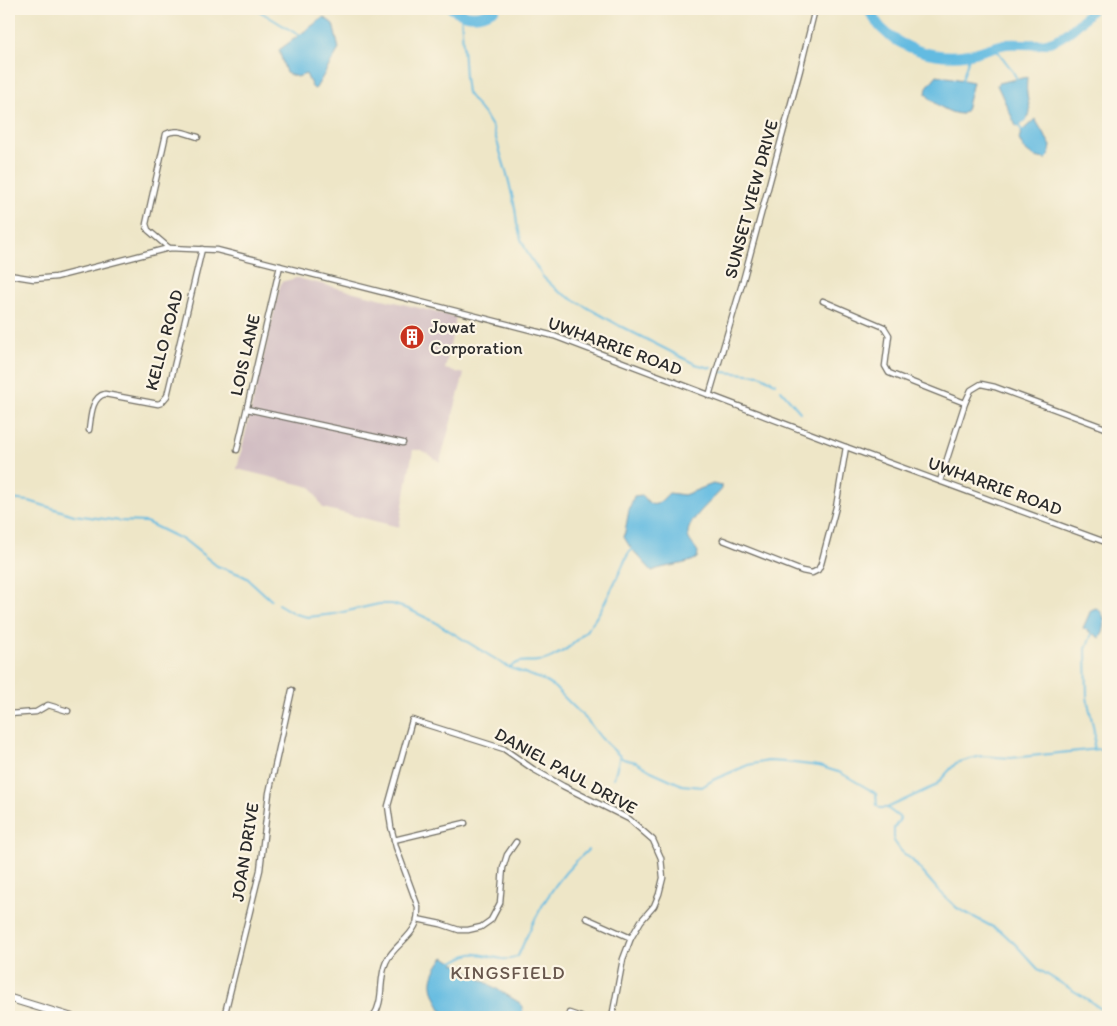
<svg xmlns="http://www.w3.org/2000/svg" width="1117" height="1026" font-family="Itim,sans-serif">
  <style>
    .industrial { fill: #d2bec3 }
    .water { fill: #64bbe1; stroke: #487386 }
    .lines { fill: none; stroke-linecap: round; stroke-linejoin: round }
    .stream { stroke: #64bbe1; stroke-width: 2 }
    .river { stroke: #64bbe1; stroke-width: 10 }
    .street-casing { stroke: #6f6c62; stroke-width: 7 }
    .secondary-casing { stroke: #6f6c62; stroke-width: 9 }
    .street { stroke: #fff; stroke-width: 4.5 }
    .secondary { stroke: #fff; stroke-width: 7 }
    .labels { text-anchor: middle; stroke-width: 4.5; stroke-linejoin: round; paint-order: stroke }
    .street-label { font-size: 18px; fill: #2b2b2b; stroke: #fcf5e5 }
    .poi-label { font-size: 18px; fill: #2b2b2b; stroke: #fcf5e5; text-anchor: start }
    .neighbourhood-label { font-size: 19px; letter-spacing: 1px; fill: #68574d; stroke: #fcf5e5 }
  </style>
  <rect width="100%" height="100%" fill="#fcf5e5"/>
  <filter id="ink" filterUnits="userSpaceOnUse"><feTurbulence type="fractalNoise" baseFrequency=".02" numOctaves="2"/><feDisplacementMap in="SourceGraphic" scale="10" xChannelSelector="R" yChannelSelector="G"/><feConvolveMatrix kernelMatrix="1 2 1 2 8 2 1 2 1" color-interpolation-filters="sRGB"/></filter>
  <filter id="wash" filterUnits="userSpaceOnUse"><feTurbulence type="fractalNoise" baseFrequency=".0096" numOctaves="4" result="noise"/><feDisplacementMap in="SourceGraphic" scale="20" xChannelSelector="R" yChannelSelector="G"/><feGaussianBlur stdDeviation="1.12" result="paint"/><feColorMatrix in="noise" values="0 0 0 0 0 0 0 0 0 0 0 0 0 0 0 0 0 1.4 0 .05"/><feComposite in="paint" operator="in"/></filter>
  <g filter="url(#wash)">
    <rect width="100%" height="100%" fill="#eee6c7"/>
    <path class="industrial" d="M297 278 456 317 445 369 464 374 440 462 421 450H413L399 527 323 508 311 487 237 469 281 282Z"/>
    <g class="water">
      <path d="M324 17 333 24 339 49 316 88 314 89 312 87 306 74 297 77 286 73 279 50Z"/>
      <path d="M937 75 973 82 966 110 962 114C949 114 934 104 926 94L927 87Z"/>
      <path d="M1027 77C1027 82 1026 88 1027 94 1029 111 1036 114 1018 127L1016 126 997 85 998 83Z"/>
      <path d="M1035 119 1051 146 1049 156 1046 159C1032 158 1023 151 1019 139L1021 132Z"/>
      <path d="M713 484 722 486V489C714 499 686 521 688 535 688 541 695 546 698 552L697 558C688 565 665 565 652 571L630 547 624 537 629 510 634 496 642 495C645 497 648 503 651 504 658 507 664 497 669 493L684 495Z"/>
      <path d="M1096 608C1107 614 1106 629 1100 638L1083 628 1091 610Z"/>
      <path d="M444 957 520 1003 523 1007 522 1017H445C432 991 424 982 444 957Z"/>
    </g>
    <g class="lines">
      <g class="stream">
        <path d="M256 9 300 36"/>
        <path d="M461 14 465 77 467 93 486 117 493 128 508 178 515 208 517 224 521 239 528 254 543 277 558 291 620 326 695 364 711 368"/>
        <path d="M995 46C1001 59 1013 67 1017 80"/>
        <path d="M962 80 970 54"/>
        <path d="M1018 124 1023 133"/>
        <path d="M722 372 760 375 775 383"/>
        <path d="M781 390 800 412"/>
        <path d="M9 499 29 501 74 515 120 521 146 522 187 542 217 566 239 574 247 578 271 600"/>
        <path d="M278 604 295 614 308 617 334 614 379 604H392L408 609 435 622 508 667 543 680 554 687 587 720 601 738 623 759 636 762 651 771 682 785 702 787 713 780 748 765 768 761 785 762 819 766 841 773 872 791 876 794 877 806 880 808H887L928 789 935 786 956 763 981 756 1011 758 1108 748"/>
        <path d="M1093 631 1086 649 1087 697 1095 736 1093 749"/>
        <path d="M509 668C522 658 524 663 538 661 544 661 551 658 556 655 595 636 610 591 628 554L633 548"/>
        <path d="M614 778 620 756"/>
        <path d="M887 808 899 817 900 819 894 828V841L901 851 912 860 939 891 957 908 1002 932 1017 946 1038 969 1087 999 1108 1014"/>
        <path d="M453 964V962C459 959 465 955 471 954 486 952 505 965 518 956 536 914 553 880 588 850"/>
      </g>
      <g class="river">
        <path d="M452 9C468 18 479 18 495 9"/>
        <path d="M868 9C872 15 876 22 881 28 902 50 939 60 969 54 981 52 993 46 1006 44 1017 43 1029 45 1040 44 1061 42 1080 24 1092 9"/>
      </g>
    </g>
  </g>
  <g filter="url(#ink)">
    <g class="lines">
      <defs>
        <g id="street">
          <path d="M169 248 148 230 146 224 166 134C176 128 187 134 198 137"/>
          <path d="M9 275 34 279 56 277 169 248 217 250 554 336 846 447 1108 543"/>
          <path d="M823 301 884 327 889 335 885 366 889 373 965 403"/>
          <path d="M709 396 744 277 800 70 815 9"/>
          <path d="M247 409 403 443"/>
          <path d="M89 430C91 418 91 397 105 394L158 404 161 403 167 396 202 249"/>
          <path d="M237 450 280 266"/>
          <path d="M940 481 965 403 971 390 981 384 995 387 1108 429"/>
          <path d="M723 540 802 571 812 573 818 570 821 564 836 507 846 447"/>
          <path d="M9 714 36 712 48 705 68 711"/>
          <path d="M394 840 465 823"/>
          <path d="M586 918 631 938"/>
          <path d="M417 919 441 924 459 930H468L481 927 491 920 500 903 503 868 507 855 516 842"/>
          <path d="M569 1013 581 1017"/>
          <path d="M224 1017 260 870 269 793 292 690"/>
          <path d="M373 1017C385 1000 378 980 386 962 393 947 408 940 415 926 418 921 418 913 418 907L396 847 391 827 388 806 412 720 504 749 533 769 563 786 629 819 653 840 661 858 663 878 659 894 654 906 641 921 631 938 623 959 612 1017"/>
        </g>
        <path id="secondary" d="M9 998 71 1017"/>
      </defs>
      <use href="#street" class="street-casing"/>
      <use href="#secondary" class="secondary-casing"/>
      <use href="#street" class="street"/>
      <use href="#secondary" class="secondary"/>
    </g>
  </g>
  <defs>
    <symbol id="building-disc" viewBox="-11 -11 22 22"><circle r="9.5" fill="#c8321e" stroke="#fcf5e5"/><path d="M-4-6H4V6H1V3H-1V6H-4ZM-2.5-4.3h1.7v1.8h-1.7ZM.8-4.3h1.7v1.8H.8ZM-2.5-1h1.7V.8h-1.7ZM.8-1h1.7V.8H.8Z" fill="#fff"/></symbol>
  </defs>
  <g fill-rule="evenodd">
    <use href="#building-disc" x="398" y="323" width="28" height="28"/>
  </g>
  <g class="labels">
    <g class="street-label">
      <text transform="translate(751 199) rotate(-75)" y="6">SUNSET VIEW DRIVE</text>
      <text transform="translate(164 340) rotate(-75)" y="6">KELLO ROAD</text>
      <text transform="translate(615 346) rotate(20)" y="6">UWHARRIE ROAD</text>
      <text transform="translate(245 355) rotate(-77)" y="6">LOIS LANE</text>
      <text transform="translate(995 486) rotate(20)" y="6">UWHARRIE ROAD</text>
      <text transform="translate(566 771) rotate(29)" y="6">DANIEL PAUL DRIVE</text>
      <text transform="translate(245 852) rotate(-81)" y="6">JOAN DRIVE</text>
    </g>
    <g class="poi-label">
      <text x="430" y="333">Jowat<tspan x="430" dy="21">Corporation</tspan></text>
    </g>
    <g class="neighbourhood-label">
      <text x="508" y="979">KINGSFIELD</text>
    </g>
  </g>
  <rect width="1117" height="1026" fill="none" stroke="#fcf5e5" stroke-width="30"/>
</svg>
